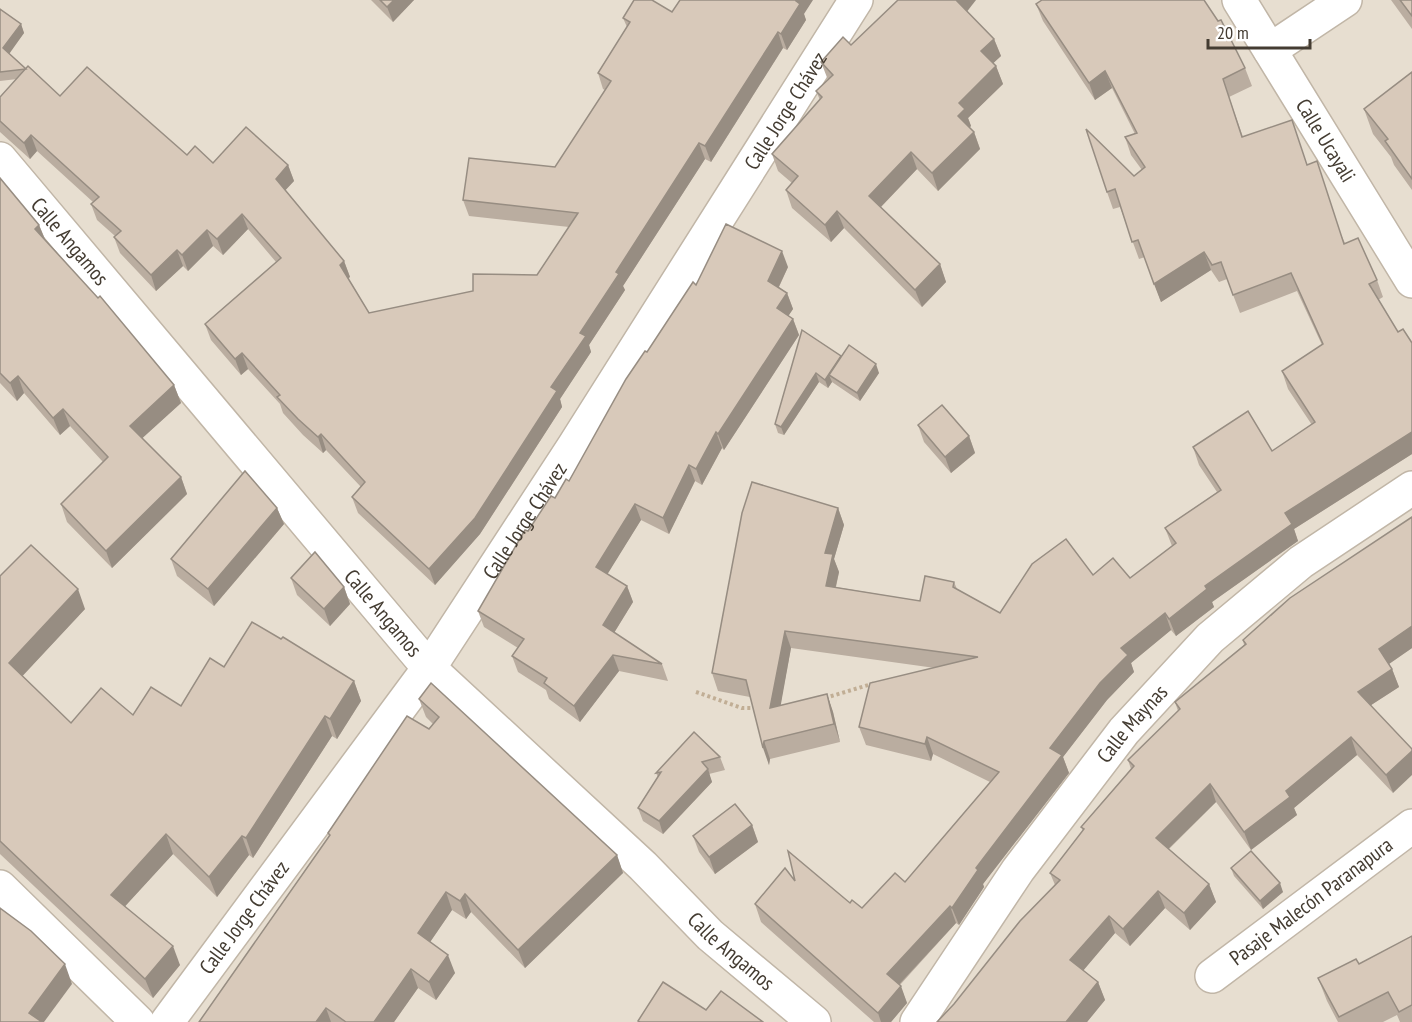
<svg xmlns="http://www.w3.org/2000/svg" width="1412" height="1022" font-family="'PT Sans Narrow',sans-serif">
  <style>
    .residential { fill: #e7ded0 }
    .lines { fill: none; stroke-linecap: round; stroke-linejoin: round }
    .street-casing { stroke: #c1b6a7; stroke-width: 36 }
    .path { stroke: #c1ae95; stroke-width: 4; stroke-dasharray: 3 3; stroke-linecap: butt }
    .street { stroke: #fff; stroke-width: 33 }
    .wall { fill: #baada0 }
    .shaded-wall { fill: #978d82 }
    .building { fill: #d8c9ba; stroke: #978d82; stroke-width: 1.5 }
    .labels { text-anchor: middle; stroke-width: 4.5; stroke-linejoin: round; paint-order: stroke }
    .street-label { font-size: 21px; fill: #443c32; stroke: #fff }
  </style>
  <rect width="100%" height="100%" fill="#f2ece2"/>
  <rect class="residential" x="0" y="0" width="1412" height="1022"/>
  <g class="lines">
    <defs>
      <g id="street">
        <path id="s1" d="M1239 0 1412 281"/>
        <path d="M1270 50 1345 0"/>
        <path id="s2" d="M0 159 429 668 643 866 710 935 814 1022"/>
        <path d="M0 887 138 1022"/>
        <path id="s3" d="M1212 976 1412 826"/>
        <path id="s4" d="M167 1022 429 668 574 446 856 0"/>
        <path id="s5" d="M917 1022 1018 870 1124 731 1210 638 1301 562 1412 488"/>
      </g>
    </defs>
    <use href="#street" class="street-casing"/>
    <g class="path">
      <path d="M696 692 742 708H756"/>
      <path d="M825 698 875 683"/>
    </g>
    <use href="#street" class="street"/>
  </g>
  <g class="wall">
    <path d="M371 0H414L393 22Z"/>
    <path d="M1391 0H1412V29Z"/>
    <path d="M1036 4 1245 68 1252 86 1229 97 1243 137 1298 138 1307 165 1345 243 1377 280 1383 297 1378 300 1398 332 1412 343V454L1294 529 1298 541 1212 602 1214 607 1176 636 1171 630 1131 663 1134 672 1107 700 1063 757 1069 773 983 884 984 887 959 925 956 923 900 985 907 1003 891 1022H874L761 922 755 904 795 881 862 908 905 882 990 782 933 754 931 761 866 745 859 727 935 668 791 648 780 706 827 694 833 712 840 742 770 759 769 765 750 697 718 691 712 673 838 508 844 525 834 559 839 572 836 587 920 601 954 582 957 589 1000 613 1093 575 1130 578 1172 546 1165 528 1217 492 1199 465 1193 447 1272 451 1312 425 1288 389 1282 371 1322 345 1297 291 1240 313 1227 279 1219 282 1211 270 1161 302 1145 257 1139 259 1120 207 1113 209 1107 192 1134 176 1142 170 1131 155 1125 137 1135 134 1112 88 1095 100 1043 21Z"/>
    <path d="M0 9 21 24 24 33 9 53 26 69 60 96 187 155 213 163 288 165 294 181 285 190 344 261 350 277 348 278 369 313 473 291 537 275 569 227 469 216 463 200 555 167 605 90 603 89 598 73 627 27 623 18 672 12 804 14 806 20 787 50 783 48 711 162 705 159 623 286 625 290 589 345 591 352 560 399 562 407 480 534 435 585 358 513 352 497 361 487 326 450 323 453 303 435 283 413 280 404 248 369 241 375 211 340 205 324 276 262 248 229 223 255 213 246 188 271 183 266 156 291 120 253 114 237 115 236 97 220 91 204 93 202 37 151 30 159 0 132V97L17 79 0 81Z"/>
    <path d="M967 12 994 39 1001 56 993 63 996 66 1003 84 968 118 971 126 969 128 974 132 980 149 938 191 917 169 881 207 940 264 946 282 922 307 844 228 831 242 792 208 786 190 792 183 778 171 772 154 820 100 816 91 828 80 821 62Z"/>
    <path d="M1412 72V190L1394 165 1391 157 1373 134 1364 109Z"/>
    <path d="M0 178 39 225 45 239 174 385 181 403 142 438 181 477 187 494 112 568 67 522 61 504 103 462 70 426 60 435 24 393 17 401 0 383Z"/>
    <path d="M788 267 779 287 787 293 793 309 788 316 793 319 799 335 724 450 722 448 702 485 695 481 669 534 641 520 607 574 627 586 633 602 614 633 662 664 668 681 619 671 580 722 549 699 546 690 518 672 512 656 518 648 484 627 478 611 528 531 569 481 647 352 696 285Z"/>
    <path d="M802 330 841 356 879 373 860 401 832 382 828 388 819 382 784 435 778 433 775 424Z"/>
    <path d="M918 425 969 436 975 453 951 473 924 442Z"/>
    <path d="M277 508 284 524 214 606 177 576 171 559Z"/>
    <path d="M1412 517V648L1389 664 1392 669 1399 687 1371 705 1393 793 1357 755 1294 808 1297 815 1251 850 1216 802 1169 849 1209 884 1216 902 1190 930 1165 908 1130 946 1115 933 1083 970 1098 982 1105 1000 1087 1022 1055 885 1050 873 1083 831 1081 827 1131 769 1128 760 1178 711 1175 702 1244 645 1243 640Z"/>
    <path d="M0 576 85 609 22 676 71 723 133 715 181 706 224 667 281 639 354 681 361 701 337 739 332 736 253 858 249 855 217 897 173 854 125 906 180 965 153 998 0 854Z"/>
    <path d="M291 578 344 587 350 604 330 626 297 595Z"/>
    <path d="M419 699 617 855 623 873 525 968 471 912 466 919 452 910 430 942 455 973 436 1000 418 988 394 1022H199L329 836 328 833 433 724 426 717Z"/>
    <path d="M720 757 725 770 709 774 712 782 663 834 643 821 638 808 658 777 656 773Z"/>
    <path d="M752 825 758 842 715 874 699 852 693 836Z"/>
    <path d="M1231 868 1283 892 1263 909 1234 876Z"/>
    <path d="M1412 936V1022H1400L1397 1015 1383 1022H1338L1327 1001 1318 978 1359 964Z"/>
  </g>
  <g class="shaded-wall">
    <path d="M394 0H414L393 22 387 7Z"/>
    <path d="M797 0H813L804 14 806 20 787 50 781 34Z"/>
    <path d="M956 0H976L962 18Z"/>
    <path d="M21 24 24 33 7 57 3 48Z"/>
    <path d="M778 32 783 48 711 162 705 146Z"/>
    <path d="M994 39 1001 56 987 69 981 51Z"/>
    <path d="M996 66 1003 84 968 118 971 126 964 133 958 116 959 103Z"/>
    <path d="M1105 71 1112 88 1095 100 1089 83Z"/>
    <path d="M974 132 980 149 938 191 932 173Z"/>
    <path d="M31 135 37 151 30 159 24 143Z"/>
    <path d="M699 143 705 159 623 286 625 290 589 345 591 352 560 399 562 407 480 534 435 585 429 569 551 387 580 333 616 272Z"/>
    <path d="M911 152 917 169 875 213 869 196Z"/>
    <path d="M288 165 294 181 281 195 276 179Z"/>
    <path d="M837 211 844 228 831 242 825 225Z"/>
    <path d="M242 214 248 229 223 255 217 239Z"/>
    <path d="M39 225 46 242 35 229Z"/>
    <path d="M207 230 213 246 188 271 182 255Z"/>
    <path d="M177 250 183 266 156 291 151 275Z"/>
    <path d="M782 251 788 267 774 297 768 281Z"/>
    <path d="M1204 252 1211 270 1161 302 1154 284Z"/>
    <path d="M344 261 350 277 346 280 340 265Z"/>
    <path d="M940 264 946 282 922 307 915 290Z"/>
    <path d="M787 293 793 309 783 324 777 308Z"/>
    <path d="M793 319 799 335 724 450 718 434Z"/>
    <path d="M242 353 248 369 241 375 235 359Z"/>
    <path d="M841 356 829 375 832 382 828 388 825 380Z"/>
    <path d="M876 364 879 373 860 401 857 393Z"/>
    <path d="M816 373 819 382 784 435 781 427Z"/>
    <path d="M18 376 24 393 17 401 10 383Z"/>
    <path d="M174 385 181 403 137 443 130 426Z"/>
    <path d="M63 409 70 426 60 435 53 418Z"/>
    <path d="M716 432 722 448 702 485 696 469Z"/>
    <path d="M1412 432V454L1294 529 1298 541 1212 602 1214 607 1176 636 1169 619 1285 513Z"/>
    <path d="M321 434 326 450 323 453 318 437Z"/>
    <path d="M969 436 975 453 951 473 945 457Z"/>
    <path d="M689 465 695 481 669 534 663 518Z"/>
    <path d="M181 477 187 494 112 568 106 551Z"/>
    <path d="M635 504 641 520 602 583 596 567Z"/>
    <path d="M277 508 284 524 214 606 208 589Z"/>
    <path d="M838 508 844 525 834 559 839 572 832 603 826 586 825 553Z"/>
    <path d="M627 586 633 602 609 641 603 625Z"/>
    <path d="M344 587 350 604 330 626 324 609Z"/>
    <path d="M78 589 85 609 16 683 9 663Z"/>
    <path d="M1165 613 1171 630 1131 663 1134 672 1107 700 1063 757 1069 773 983 884 984 887 959 925 952 908 1050 748 1121 648Z"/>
    <path d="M1412 626V648L1386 666 1379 649Z"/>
    <path d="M785 631 791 648 777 726 770 708Z"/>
    <path d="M613 655 619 671 580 722 574 706Z"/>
    <path d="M1392 669 1399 687 1365 709 1358 692Z"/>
    <path d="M354 681 361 701 337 739 330 719Z"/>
    <path d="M827 694 833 712 840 742 834 724Z"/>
    <path d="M325 716 332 736 253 858 246 838Z"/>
    <path d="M927 737 933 754 931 761 925 744Z"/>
    <path d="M1351 737 1357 755 1294 808 1297 815 1251 850 1244 832 1286 791Z"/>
    <path d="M764 741 770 759 769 765 763 748Z"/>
    <path d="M1412 751V775L1393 793 1386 775Z"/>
    <path d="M708 769 712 782 663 834 659 821Z"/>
    <path d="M1210 784 1216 802 1162 855 1156 838Z"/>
    <path d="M752 825 758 842 715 874 709 857Z"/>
    <path d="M166 834 173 854 118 914 111 895Z"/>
    <path d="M242 836 249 855 217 897 209 877Z"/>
    <path d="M617 855 623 873 525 968 518 950Z"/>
    <path d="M1280 883 1283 892 1263 909 1260 901Z"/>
    <path d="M1209 884 1216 902 1190 930 1184 913Z"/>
    <path d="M1158 891 1165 908 1130 946 1123 929Z"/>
    <path d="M446 892 452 910 424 951 418 933Z"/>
    <path d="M465 894 471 912 466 919 460 901Z"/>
    <path d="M950 906 956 923 893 991 887 974Z"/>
    <path d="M1109 916 1115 933 1077 978 1070 960Z"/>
    <path d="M173 946 180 965 153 998 145 979Z"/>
    <path d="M448 955 455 973 436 1000 429 982Z"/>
    <path d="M65 964 72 984 44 1022H33L29 1013Z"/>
    <path d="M411 969 418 988 394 1022H374Z"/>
    <path d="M1098 982 1105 1000 1087 1022H1066Z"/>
    <path d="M901 986 907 1003 891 1022H881L878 1013Z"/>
    <path d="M326 1008 331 1022H316Z"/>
  </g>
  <g class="building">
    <path d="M380 0H394L387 7Z"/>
    <path d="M634 0H652L672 12 680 0H797L796 1 800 4 781 34 778 32 705 146 699 143 616 272 619 274 580 333 586 336 551 387 557 391 475 518 429 569 352 497 365 482 321 434 318 437 298 419 277 397 280 395 242 353 235 359 205 324 281 258 242 214 217 239 207 230 182 255 177 250 151 275 114 237 121 231 91 204 99 197 31 135 24 143 0 121V97L28 66 60 96 87 67 187 155 195 146 213 163 246 127 288 165 276 179 344 261 340 265 369 313 473 291V274L537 275 578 213 463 200 469 158 555 167 611 81 598 73 630 22 623 18Z"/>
    <path d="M898 0H956L994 39 981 51 996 66 959 103 965 109 958 116 974 132 932 173 911 152 869 196 940 264 915 290 837 211 825 225 786 190 798 176 772 154 822 97 816 91 833 75 821 62 843 37 851 45Z"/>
    <path d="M1042 0H1204L1218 21 1221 20 1245 68 1223 79 1242 137 1292 120 1307 165 1317 161 1344 244 1358 238 1377 280 1369 284 1398 332 1403 329 1412 343V432L1285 513 1292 524 1205 586 1207 589 1169 619 1165 613 1121 648 1128 655 1100 683 1050 748 1062 755 976 868 978 870 952 908 950 906 887 974 901 986 878 1013 755 904 785 868 795 881 788 851 850 903 852 900 862 908 895 873 905 882 999 772 927 737 925 744 859 727 870 683 978 657 785 631 770 708 827 694 834 724 764 741 763 748 746 680 712 673 742 513 752 482 838 508 825 553 833 554 826 586 920 601 925 576 954 582 953 587 1000 613 1032 564 1066 539 1093 575 1113 558 1130 578 1176 543 1165 528 1221 490 1193 447 1248 411 1272 451 1315 422 1282 371 1323 344 1291 273 1233 295 1221 262 1212 265 1204 252 1154 284 1138 240 1132 242 1115 189 1107 192 1086 129 1134 176 1145 167 1125 137 1137 133 1105 71 1089 83 1036 4Z"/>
    <path d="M1400 0H1412V16Z"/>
    <path d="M0 9 21 24 3 48 26 69 0 72Z"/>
    <path d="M1412 72V179L1385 141 1388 139 1364 109Z"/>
    <path d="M0 178 39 225 35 229 98 298 100 296 174 385 130 426 181 477 106 551 61 504 108 457 63 409 53 418 18 376 10 383 0 373Z"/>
    <path d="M726 224 782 251 768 281 787 293 777 308 793 319 718 434 716 432 696 469 689 465 663 518 635 504 596 567 627 586 603 625 662 664 613 655 574 706 544 683 547 678 512 656 524 639 478 611 525 530 528 531 551 496 555 498 566 479 569 481 626 379 645 351 647 352 693 282 696 285Z"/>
    <path d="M802 330 841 356 825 380 816 373 781 427 775 424Z"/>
    <path d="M849 345 876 364 857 393 829 375Z"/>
    <path d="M942 405 969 436 945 457 918 425Z"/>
    <path d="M245 471 277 508 208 589 171 559Z"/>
    <path d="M1412 517V626L1379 649 1392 669 1358 692 1412 749V751L1386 775 1351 737 1286 791 1290 797 1244 832 1210 784 1156 838 1209 884 1184 913 1158 891 1123 929 1109 916 1070 960 1098 982 1066 1022H937L954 1004 1020 921 1060 880 1050 873 1084 829 1081 827 1134 766 1128 760 1180 709 1175 702 1246 644 1243 640 1290 598Z"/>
    <path d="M31 545 78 589 9 663 71 723 101 688 133 715 151 687 181 706 210 658 224 667 252 622 281 639 283 637 354 681 330 719 325 716 246 838 242 836 209 877 166 834 111 895 173 946 145 979 0 841V576Z"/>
    <path d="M315 552 344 587 324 609 291 578Z"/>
    <path d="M431 683 617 855 518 950 465 894 460 901 446 892 418 933 448 955 429 982 411 969 374 1022H346L326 1008 316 1022H199L330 835 328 833 407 716 429 729 439 717 419 699Z"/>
    <path d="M694 732 720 757 702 762 708 769 659 821 638 808 661 772 656 773Z"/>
    <path d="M735 804 752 825 709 857 693 836Z"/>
    <path d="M1251 851 1280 883 1260 901 1231 868Z"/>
    <path d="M0 908 31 931 65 964 29 1013 42 1022H0Z"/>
    <path d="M1412 936V1005L1399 1012 1388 992 1339 1017 1318 978 1356 959 1359 964Z"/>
    <path d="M663 982 706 1010 721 991 763 1022H640L638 1021Z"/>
  </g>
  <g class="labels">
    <g class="street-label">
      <text dy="7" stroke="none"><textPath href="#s4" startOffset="1102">Calle Jorge Chávez</textPath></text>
      <text dy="7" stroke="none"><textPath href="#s1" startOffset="165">Calle Ucayali</textPath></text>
      <text dy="7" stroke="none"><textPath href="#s2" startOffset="108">Calle Angamos</textPath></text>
      <text dy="7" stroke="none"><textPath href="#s4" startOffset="616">Calle Jorge Chávez</textPath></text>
      <text dy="7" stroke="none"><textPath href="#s2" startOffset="594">Calle Angamos</textPath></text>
      <text dy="7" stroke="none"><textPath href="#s5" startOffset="368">Calle Maynas</textPath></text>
      <text dy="7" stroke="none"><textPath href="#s3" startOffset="124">Pasaje Malecón Paranapura</textPath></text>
      <text dy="7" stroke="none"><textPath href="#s4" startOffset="130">Calle Jorge Chávez</textPath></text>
      <text dy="7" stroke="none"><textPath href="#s2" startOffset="1080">Calle Angamos</textPath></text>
    </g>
  </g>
  <path d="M1208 39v9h102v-9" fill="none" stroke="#443c32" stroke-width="3"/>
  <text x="1217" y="39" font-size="18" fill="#443c32" stroke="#ffffff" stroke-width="4.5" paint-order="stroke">20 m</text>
</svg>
